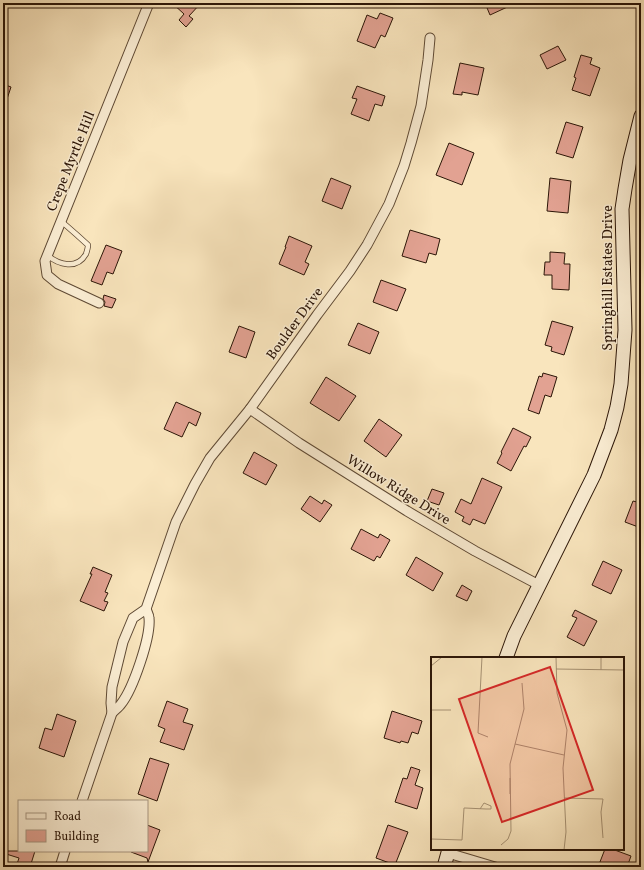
<svg xmlns="http://www.w3.org/2000/svg" width="644" height="870" font-family="Vollkorn,serif">
  <style>
    .building { fill: #e2a292; stroke: #2b1507 }
    .lines { fill: none; stroke-linecap: round; stroke-linejoin: round }
    .lane-casing { stroke: #5e4934; stroke-width: 6 }
    .street-casing { stroke: #5e4934; stroke-width: 11 }
    .secondary-casing { stroke: #2b1507; stroke-width: 15 }
    .lane { stroke: #fbeed4; stroke-width: 4.5 }
    .street { stroke: #fbeed4; stroke-width: 9 }
    .secondary { stroke: #fbeed4; stroke-width: 13 }
    .labels { text-anchor: middle; stroke-width: 3; stroke-linejoin: round; paint-order: stroke }
    .street-label { font-size: 14px; fill: #2b1507; stroke: #fbeed4 }
    .inset-road { fill: none; stroke: #a79274; stroke-width: 1 }
    .view { fill: #d62828; fill-opacity: 0.15; stroke: #d62828; stroke-width: 2 }
    .inset-edge { fill: none; stroke: #2b1507; stroke-width: 2 }
  </style>
  <rect width="100%" height="100%" fill="#f9e5bd"/>
  <filter id="stains"><feTurbulence type="fractalNoise" baseFrequency=".005" numOctaves="4"/><feColorMatrix values="0 0 0 0 .2 0 0 0 0 .09 0 0 0 0 .02 0 0 0 .5 -.17"/></filter>
  <radialGradient id="worn" r=".72"><stop offset=".6" stop-color="#630" stop-opacity="0"/><stop offset="1" stop-color="#630" stop-opacity=".3"/></radialGradient>
  <g class="building">
    <path d="M172 3H201L189 16 193 19 186 27 179 20 184 14Z"/>
    <path d="M485 3H516L490 15Z"/>
    <path d="M380 13 393 18 385 37 381 35 375 48 357 41 367 15 377 19Z"/>
    <path d="M558 46 566 60 547 69 540 55Z"/>
    <path d="M581 55 592 58 590 64 600 68 590 96 572 90 576 78 574 77Z"/>
    <path d="M460 63 484 68 478 95 462 92V95L453 94Z"/>
    <path d="M3 84 11 87 4 108H3Z"/>
    <path d="M357 86 385 96 382 106 375 104 369 121 351 114 357 99 352 98Z"/>
    <path d="M566 122 583 127 573 158 556 153Z"/>
    <path d="M449 143 474 153 462 185 436 175Z"/>
    <path d="M331 178 351 186 342 209 322 201Z"/>
    <path d="M550 178 571 181 568 213 547 211Z"/>
    <path d="M410 230 440 239 436 255 429 253 426 263 402 256Z"/>
    <path d="M289 236 312 246 305 262 309 264 304 275 279 264 286 247H285Z"/>
    <path d="M106 245 122 251 113 274 107 272 102 285 91 281Z"/>
    <path d="M550 252 565 253 564 264H570L569 290 552 289V275H544L545 262H550Z"/>
    <path d="M381 280 406 289 397 311 373 302Z"/>
    <path d="M104 295 116 299 112 308 104 306 105 302 103 299Z"/>
    <path d="M552 321 573 327 564 355 551 351 552 347 545 345Z"/>
    <path d="M358 323 379 332 370 354 348 345Z"/>
    <path d="M239 326 255 332 246 358 229 352Z"/>
    <path d="M543 373 557 377 551 397 545 395 539 414 528 410 539 376 542 377Z"/>
    <path d="M326 377 356 396 339 421 310 403Z"/>
    <path d="M176 402 201 413 196 426 189 422 182 437 164 429Z"/>
    <path d="M379 419 402 435 386 457 364 441Z"/>
    <path d="M513 428 531 437 526 447 524 446 511 471 497 463 502 453 501 452Z"/>
    <path d="M254 452 277 465 266 485 243 473Z"/>
    <path d="M482 478 502 487 485 524 473 519 470 525 462 521 464 517 455 512 461 499 471 504Z"/>
    <path d="M432 489 444 493 439 505 427 501Z"/>
    <path d="M310 496 322 504 324 500 332 505 320 522 301 509Z"/>
    <path d="M633 501 641 503V528L625 522Z"/>
    <path d="M361 529 378 538 380 534 390 540 380 558 377 556 374 561 351 549Z"/>
    <path d="M416 557 443 573 433 591 406 575Z"/>
    <path d="M603 561 622 570 611 594 592 585Z"/>
    <path d="M93 567 112 575 105 592 108 593 104 601 108 602 104 611 80 601 92 574H90Z"/>
    <path d="M462 585 472 591 467 601 456 596Z"/>
    <path d="M575 610 597 621 584 646 567 637 577 618 572 616Z"/>
    <path d="M167 701 188 709 183 722 193 725 184 750 160 742 165 729 158 726Z"/>
    <path d="M392 711 422 721 418 734 412 732 408 743 401 741 400 743 384 738Z"/>
    <path d="M57 714 76 721 64 757 39 748 45 728 52 730Z"/>
    <path d="M150 758 169 764 157 801 138 794Z"/>
    <path d="M411 767 420 770 415 785 423 788 417 809 395 802 403 778 407 779Z"/>
    <path d="M147 825 160 830 148 862 147 858 131 852V851H147Z"/>
    <path d="M388 825 408 832 395 865 376 858Z"/>
    <path d="M605 849H612L631 856 627 867H598Z"/>
    <path d="M3 851H35L30 867H16L19 858 3 853Z"/>
  </g>
  <g class="lines">
    <defs>
      <path id="lane" d="M47 255C59 265 77 270 86 254 87 251 88 247 88 245L77 235 61 221"/>
      <g id="street">
        <path d="M99 303 58 284 47 275 45 261 149 3"/>
        <path d="M250 409 299 443 407 511 475 551 539 585"/>
        <path d="M112 713 111 703 112 687 123 642 133 618 146 609 176 522 195 484 210 458 250 409 317 315 350 271 367 245 389 204 404 166 411 143 421 106 428 60 430 38"/>
        <path d="M82 801 112 713C115 710 119 707 121 704 133 689 151 637 149 618 149 615 147 612 146 609"/>
        <path d="M448 853 495 867"/>
        <path d="M60 867 65 851"/>
      </g>
      <g id="secondary">
        <path d="M506 658 514 636 594 475 611 430 617 407 621 384 625 330 622 209 625 189 630 160 641 116"/>
        <path d="M444 867 449 849"/>
      </g>
    </defs>
    <use href="#lane" class="lane-casing"/>
    <use href="#street" class="street-casing"/>
    <use href="#secondary" class="secondary-casing"/>
    <use href="#lane" class="lane"/>
    <use href="#street" class="street"/>
    <use href="#secondary" class="secondary"/>
  </g>
  <g class="labels">
    <g class="street-label">
      <text transform="translate(70 161) rotate(-68)" y="5">Crepe Myrtle Hill</text>
      <text transform="translate(607 278) rotate(-90)" y="5">Springhill Estates Drive</text>
      <text transform="translate(294 323) rotate(-54)" y="5">Boulder Drive</text>
      <text transform="translate(399 489) rotate(32)" y="5">Willow Ridge Drive</text>
    </g>
  </g>
  <g transform="translate(431 657)">
    <rect width="193" height="193" fill="#f9e5bd"/>
    <path class="inset-road" d="M51 0 47 76 57 80M125 0 126 36 136 73 132 111 135 175 133 193M170 0V13M0 9 11 0M125 12 193 13M0 53H20M193 62V113M84 87 133 98M79 121V137M133 141 172 142 170 155 172 181M0 182 31 183 33 151H34L55 152H60V149L53 146 49 152M70 188 77 182 80 174 79 107 93 52 91 26"/>
    <path class="view" d="M119 10 162 133 71 165 28 42Z"/>
    <rect width="193" height="193" class="inset-edge"/>
  </g>
  <rect width="644" height="870" fill="none" stroke="#f9e5bd" stroke-width="16"/>
  <rect x="4" y="4" width="636" height="862" fill="none" stroke="#2b1507" stroke-width="2"/>
  <rect x="8" y="8" width="628" height="854" fill="none" stroke="#2b1507"/>
  <rect x="18" y="800" width="130" height="52" fill="#fbeed4" stroke="#a89782"/>
  <rect x="26" y="813" width="20" height="6" fill="#fbeed4" stroke="#a89782"/>
  <text x="54" y="820" font-size="12" fill="#2b1507">Road</text>
  <rect x="26" y="830" width="20" height="12" fill="#e2a292" stroke="#a89782"/>
  <text x="54" y="840" font-size="12" fill="#2b1507">Building</text>
  <rect width="100%" height="100%" filter="url(#stains)"/>
  <rect width="100%" height="100%" fill="url(#worn)"/>
</svg>
